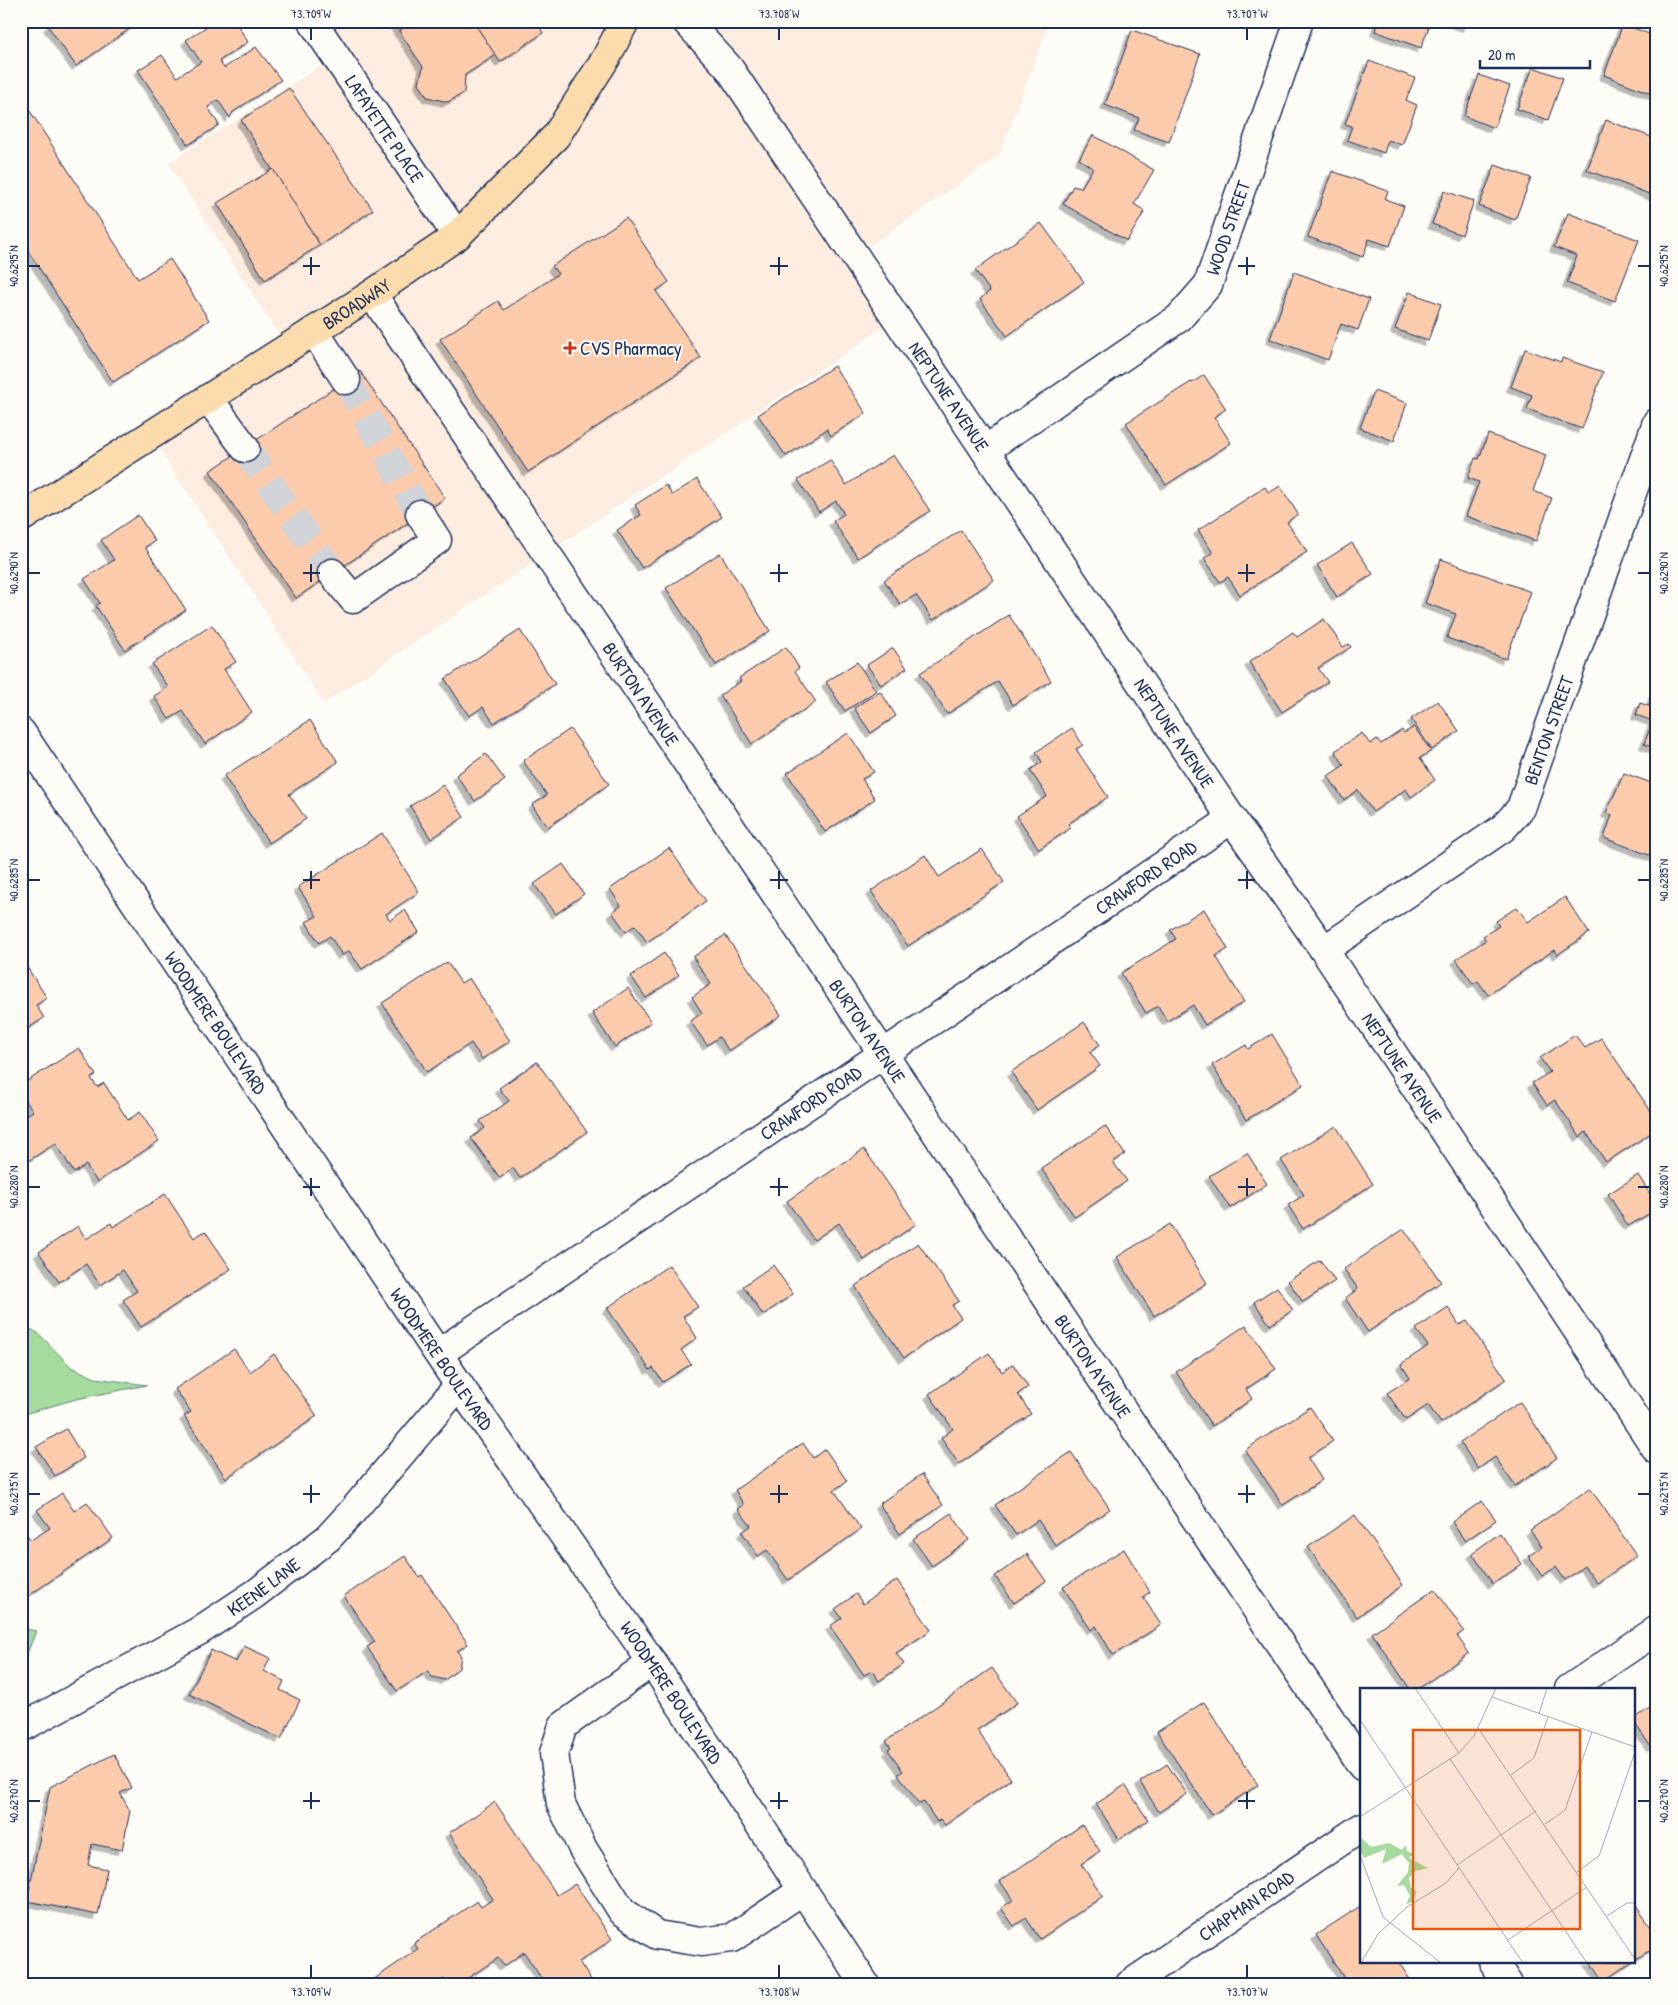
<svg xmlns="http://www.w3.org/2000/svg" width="1678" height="2005" font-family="'Patrick Hand',sans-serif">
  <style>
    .built { fill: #fdede0 }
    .green { fill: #a6db9e; stroke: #60857e }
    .building { fill: #fccbac; stroke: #1b2f5e; filter: url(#shadow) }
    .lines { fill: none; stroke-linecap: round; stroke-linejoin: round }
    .minor-tunnel { stroke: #d0d3d8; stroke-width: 28; stroke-dasharray: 28 14; stroke-linecap: butt }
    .minor-casing { stroke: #1b2f5e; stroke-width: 31 }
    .major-casing { stroke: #1b2f5e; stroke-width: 31 }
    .minor { stroke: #fdfcf7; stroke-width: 28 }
    .major { stroke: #fcdcac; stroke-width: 28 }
    .ticks { fill: none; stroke: #1b2f5e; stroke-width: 2 }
    .poi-dot { fill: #c8321e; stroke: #fdfcf7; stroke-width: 2 }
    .labels { text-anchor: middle; stroke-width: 4; stroke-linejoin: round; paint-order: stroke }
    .street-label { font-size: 19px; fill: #1b2f5e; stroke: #fdfcf7 }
    .poi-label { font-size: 19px; fill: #1b2f5e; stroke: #fdfcf7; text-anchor: start }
    .inset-road { fill: none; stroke: #a3aaba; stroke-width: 1 }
    .view { fill: #e8590c; fill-opacity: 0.15; stroke: #e8590c; stroke-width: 2.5 }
    .inset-edge { fill: none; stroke: #1b2f5e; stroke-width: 2.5 }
    .neatline { fill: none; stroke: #1b2f5e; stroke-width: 2 }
    .ticks-label { font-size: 12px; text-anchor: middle; fill: #1b2f5e }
  </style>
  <defs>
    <filter id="shadow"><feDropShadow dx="-4.5" dy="4.5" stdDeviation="0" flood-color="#0004"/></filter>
  </defs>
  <rect width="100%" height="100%" fill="#fdfcf7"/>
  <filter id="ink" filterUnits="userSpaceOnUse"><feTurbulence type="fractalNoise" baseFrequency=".02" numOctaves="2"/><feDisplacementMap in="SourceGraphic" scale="10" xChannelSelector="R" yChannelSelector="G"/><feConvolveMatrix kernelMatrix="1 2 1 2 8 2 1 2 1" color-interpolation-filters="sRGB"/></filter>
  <g filter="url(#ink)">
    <path class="built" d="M313 21H1050L999 156 850 259 890 323 324 703 151 436 287 347 168 163 336 56Z"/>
    <g class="green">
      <path d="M21 1323 39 1334 71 1367 95 1378 147 1385 76 1399 21 1415Z"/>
      <path d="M21 1628 36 1631 21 1669Z"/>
    </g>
    <g class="building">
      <path d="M55 21H141L76 66 48 26Z"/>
      <path d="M215 21H235L248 42 219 61 224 68 256 47 281 80 233 112 230 118 218 100 208 107 219 125 188 145 138 70 162 55 177 77 201 62 186 40Z"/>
      <path d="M393 21H413L399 31Z"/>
      <path d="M413 21H473L496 55 465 75 464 93 448 102 427 97 419 83 423 67 399 31Z"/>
      <path d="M473 21H536L543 33 500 62Z"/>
      <path d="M1378 21H1431L1421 48 1375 31Z"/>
      <path d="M1449 21H1469L1467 27Z"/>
      <path d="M1623 24 1657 37V96L1604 75Z"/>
      <path d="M1132 30 1200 54 1169 142 1134 130 1139 118 1105 105Z"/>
      <path d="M1369 61 1415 78 1406 100 1417 105 1402 145 1388 140 1384 153 1347 140 1352 126 1345 124Z"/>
      <path d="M1533 67 1563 78 1548 120 1517 109Z"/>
      <path d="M1479 75 1510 86 1494 128 1464 116Z"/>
      <path d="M289 88 373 210 320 245 241 120Z"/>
      <path d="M21 97 138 279 170 259 209 320 113 382 21 240Z"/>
      <path d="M1606 120 1657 139V197L1587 170Z"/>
      <path d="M1093 135 1154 170 1134 204 1145 211 1127 241 1063 204 1073 186 1081 188 1093 168 1079 159Z"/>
      <path d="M1495 165 1531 178 1515 220 1479 206Z"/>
      <path d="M273 169 320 245 265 280 217 203Z"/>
      <path d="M1332 171 1388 191 1385 199 1404 206 1390 246 1369 239 1363 257 1308 237Z"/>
      <path d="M1444 191 1474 201 1462 235 1432 224Z"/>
      <path d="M1568 213 1639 240 1615 301 1567 283 1577 256 1554 247Z"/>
      <path d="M626 218 669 282 656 291 701 358 528 472 440 339 498 301 504 310 558 274 552 266Z"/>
      <path d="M1041 223 1084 282 1007 336 980 299 990 291 975 270Z"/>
      <path d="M1294 272 1369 299 1358 330 1341 324 1328 360 1270 339Z"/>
      <path d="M1409 292 1441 304 1428 341 1395 329Z"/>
      <path d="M1525 349 1561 362 1562 358 1603 372 1582 429 1527 409 1532 395 1511 387Z"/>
      <path d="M834 366 866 413 831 436 827 429 786 456 758 415Z"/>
      <path d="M360 371 445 498 296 598 210 471Z"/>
      <path d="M1204 375 1226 409 1214 417 1231 443 1166 485 1126 423 1191 382 1192 383Z"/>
      <path d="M1374 391 1407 403 1394 441 1360 428Z"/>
      <path d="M1488 434 1546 455 1533 491 1552 498 1536 541 1466 516 1479 482 1468 478 1475 458 1479 459Z"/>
      <path d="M893 455 930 511 858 558 833 521 844 514 836 501 819 512 798 480 830 460 846 485Z"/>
      <path d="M697 479 722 517 642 568 617 530 641 515 635 505 666 485 672 495Z"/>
      <path d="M1280 486 1298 514 1287 522 1307 552 1240 595 1228 577 1220 582 1204 558 1213 553 1198 530 1265 487 1269 493Z"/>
      <path d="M138 515 155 541 145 547 186 610 125 650 96 606 100 603 84 579 114 560 101 540Z"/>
      <path d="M961 530 994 580 933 620 916 595 900 604 884 580Z"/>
      <path d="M1352 543 1373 574 1337 597 1317 565Z"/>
      <path d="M720 553 770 631 716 665 666 588Z"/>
      <path d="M1441 559 1531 592 1506 659 1447 638 1456 614 1425 603Z"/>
      <path d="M1009 615 1051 681 1013 705 998 681 947 714 920 673Z"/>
      <path d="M1324 619 1343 647 1349 644 1351 647 1318 668 1328 682 1282 712 1249 662 1293 632 1297 637Z"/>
      <path d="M212 625 236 662 224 669 252 712 205 744 183 711 169 719 154 696 168 687 152 664Z"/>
      <path d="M520 630 555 684 494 723 483 707 469 716 445 679Z"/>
      <path d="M786 647 799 668 795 671 816 702 752 744 720 695 741 681 739 678Z"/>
      <path d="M893 648 907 668 881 685 867 665Z"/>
      <path d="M857 662 876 691 845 711 826 682Z"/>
      <path d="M1657 685V749L1644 744 1653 721 1636 715 1640 703 1649 706Z"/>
      <path d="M880 691 896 716 871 733 854 708Z"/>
      <path d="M1438 701 1459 731 1432 750 1411 719Z"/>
      <path d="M310 720 338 762 289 794 306 819 269 843 224 776Z"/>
      <path d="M1414 727 1431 751 1420 758 1435 780 1411 797 1406 789 1373 812 1358 790 1344 800 1328 776 1344 765 1335 751 1362 733 1370 744 1377 739 1381 744 1402 730 1404 733Z"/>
      <path d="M1072 728 1083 745 1076 749 1108 797 1068 824 1071 828 1039 849 1017 816 1047 796 1030 770 1042 762 1036 752Z"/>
      <path d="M570 729 609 784 548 827 532 805 547 795 523 761Z"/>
      <path d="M848 733 874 772 862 779 875 799 825 832 787 773Z"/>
      <path d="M486 754 505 780 475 801 456 775Z"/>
      <path d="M1624 773 1657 785V858L1604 838 1612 815 1606 813Z"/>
      <path d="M443 785 464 817 431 839 410 806Z"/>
      <path d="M382 833 419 892 386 914 390 920 405 910 419 932 362 969 349 951 342 955 330 936 319 943 306 922 317 916 298 887Z"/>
      <path d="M669 848 706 901 647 942 635 925 626 932 612 912 621 906 610 889Z"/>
      <path d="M982 849 1004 882 908 946 871 891 925 855 939 877Z"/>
      <path d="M563 864 584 894 556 914 534 884Z"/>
      <path d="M1565 897 1589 933 1557 955 1554 950 1488 995 1478 981 1473 984 1456 959 1486 940 1483 936 1499 926 1496 921 1517 907 1528 922Z"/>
      <path d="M1204 909 1228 949 1216 956 1244 1002 1205 1025 1193 1005 1167 1021 1158 1006 1146 1013 1121 973 1176 939 1170 930Z"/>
      <path d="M725 935 781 1015 729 1051 719 1037 707 1045 690 1021 702 1013 692 997 711 984 693 957Z"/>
      <path d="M664 953 679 975 646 998 631 976Z"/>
      <path d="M21 958 47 998 36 1005 44 1018 22 1032Z"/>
      <path d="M447 962 461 983 469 978 510 1041 482 1059 471 1043 427 1072 382 1003Z"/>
      <path d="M628 988 651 1022 615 1047 592 1013Z"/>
      <path d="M1084 1022 1100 1045 1090 1052 1100 1066 1037 1110 1011 1072Z"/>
      <path d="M1272 1034 1303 1085 1246 1120 1212 1065 1246 1045 1248 1049Z"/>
      <path d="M1575 1035 1585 1048 1601 1038 1657 1120V1129L1606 1162 1586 1132 1580 1137 1555 1100 1547 1105 1532 1083 1550 1072 1540 1058Z"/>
      <path d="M79 1048 96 1075 91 1078 97 1087 104 1083 128 1120 140 1112 159 1141 97 1182 86 1165 74 1173 56 1143 28 1161 21 1151V1119L33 1111 21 1094V1085Z"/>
      <path d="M537 1062 587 1132 520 1178 513 1168 500 1178 471 1138 485 1128 480 1121 509 1101 499 1088Z"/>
      <path d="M1105 1126 1125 1154 1113 1162 1127 1181 1075 1217 1041 1168Z"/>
      <path d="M1336 1126 1373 1184 1303 1229 1288 1205 1304 1195 1281 1160Z"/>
      <path d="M864 1149 916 1224 864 1260 839 1223 814 1240 787 1201Z"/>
      <path d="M1247 1153 1267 1184 1230 1208 1209 1176Z"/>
      <path d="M1638 1175 1657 1205V1209L1628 1226 1608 1194Z"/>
      <path d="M165 1194 194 1238 205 1231 231 1269 141 1327 123 1300 137 1291 123 1270 100 1285 86 1264 59 1282 39 1252 78 1226 86 1239 111 1223 113 1227Z"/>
      <path d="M1170 1224 1207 1283 1154 1316 1117 1257Z"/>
      <path d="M1404 1229 1441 1282 1368 1332 1345 1298 1358 1289 1344 1269Z"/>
      <path d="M918 1243 959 1301 952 1305 961 1318 904 1358 855 1286Z"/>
      <path d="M1320 1260 1335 1281 1303 1302 1288 1281Z"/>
      <path d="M669 1265 698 1307 683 1316 697 1338 681 1350 691 1364 663 1382 653 1368 650 1370 607 1308Z"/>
      <path d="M773 1265 793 1294 763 1315 743 1286Z"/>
      <path d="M1277 1287 1293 1310 1270 1325 1254 1302Z"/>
      <path d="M1448 1307 1459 1325 1467 1321 1506 1379 1441 1423 1428 1405 1406 1420 1387 1393 1410 1378 1401 1364 1428 1346 1416 1329Z"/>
      <path d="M1246 1325 1276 1369 1246 1389 1252 1399 1212 1426 1176 1372Z"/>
      <path d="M234 1349 250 1372 274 1354 317 1416 226 1478 184 1416 191 1412 175 1389Z"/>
      <path d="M989 1353 1002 1372 1013 1364 1028 1387 1018 1394 1031 1414 959 1464 941 1438 953 1429 929 1394Z"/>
      <path d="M1520 1402 1557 1458 1515 1486 1495 1457 1478 1469 1460 1442Z"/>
      <path d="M1310 1407 1333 1441 1308 1458 1322 1480 1283 1505 1245 1450Z"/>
      <path d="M66 1429 84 1458 55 1476 36 1447Z"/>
      <path d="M803 1443 813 1458 825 1449 847 1481 834 1490 861 1529 788 1580 767 1550 758 1556 742 1532 751 1526 738 1509 744 1505 735 1490Z"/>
      <path d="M1071 1452 1110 1509 1056 1546 1038 1520 1016 1535 995 1505Z"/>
      <path d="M922 1474 943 1505 900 1534 879 1504Z"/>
      <path d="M1590 1488 1637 1556 1597 1583 1584 1566 1565 1580 1556 1567 1542 1576 1528 1556 1542 1547 1530 1530Z"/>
      <path d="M62 1493 74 1511 87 1502 113 1538 21 1601V1527L31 1540 50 1528 37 1510Z"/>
      <path d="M1482 1501 1496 1520 1465 1541 1452 1522Z"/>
      <path d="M951 1513 969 1540 932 1566 913 1539Z"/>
      <path d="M1355 1515 1403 1585 1357 1617 1308 1547Z"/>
      <path d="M1500 1533 1522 1564 1493 1584 1472 1553Z"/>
      <path d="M1124 1549 1150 1592 1143 1597 1161 1625 1113 1655 1096 1626 1091 1630 1063 1587Z"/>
      <path d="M1027 1554 1046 1581 1014 1603 995 1576Z"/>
      <path d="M405 1556 419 1577 422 1575 468 1644 457 1651 461 1656 459 1668 445 1680 432 1677 428 1671 397 1691 367 1647 375 1642 344 1596Z"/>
      <path d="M897 1580 931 1630 896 1653 904 1664 879 1681 872 1671 864 1675 830 1626 842 1618 835 1609 856 1594 863 1604Z"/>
      <path d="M1435 1589 1464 1631 1457 1636 1469 1653 1418 1689H1410L1372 1633Z"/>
      <path d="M244 1646 270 1658 264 1671 284 1681 280 1690 300 1700 281 1739 189 1694 211 1650 236 1662Z"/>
      <path d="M992 1668 1017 1703 977 1730 1011 1779 945 1825 940 1819 937 1822 924 1802 919 1804 898 1774 903 1771 888 1750 891 1748 886 1741Z"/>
      <path d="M1204 1702 1258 1785 1212 1815 1157 1732Z"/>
      <path d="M1657 1703V1743L1651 1747 1634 1722V1719Z"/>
      <path d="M114 1754 132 1788 120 1793 130 1811 122 1850 92 1844 88 1865 107 1869 98 1915 27 1901 50 1787Z"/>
      <path d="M1167 1764 1187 1794 1159 1812 1140 1782Z"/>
      <path d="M1125 1785 1148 1820 1119 1839 1096 1804Z"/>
      <path d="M495 1802 557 1895 575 1884 612 1939 579 1962 594 1984H545L524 1952 504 1966 498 1958 459 1984H447L444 1979 436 1984H367L418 1949 414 1943 477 1901 481 1907 493 1899 449 1833Z"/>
      <path d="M1082 1825 1100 1851 1081 1864 1103 1896 1040 1939 1026 1918 1014 1926 1001 1908 1013 1900 1000 1881Z"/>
      <path d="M1634 1903 1657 1936V1946L1634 1961Z"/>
      <path d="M1362 1905V1961H1398L1411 1981 1407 1984H1348L1316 1935Z"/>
      <path d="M1589 1961H1634L1603 1982Z"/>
    </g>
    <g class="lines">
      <g class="minor-tunnel">
        <path d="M346 380 420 514"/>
        <path d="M245 448 332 573"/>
      </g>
      <defs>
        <g id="minor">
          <path id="s1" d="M312 21 457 236"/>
          <path id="s2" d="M686 21 729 68 1232 819 1324 950 1657 1450"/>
          <path id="s3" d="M372 294 1362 1766"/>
          <path d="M314 331 346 380"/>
          <path d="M209 399 245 448"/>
          <path id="s4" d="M985 450 1179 318 1208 285 1299 21"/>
          <path d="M332 573 353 599 437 540 420 514"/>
          <path id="s5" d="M21 732 459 1385 652 1662 865 1984"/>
          <path id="s6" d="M1324 950 1503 828 1521 808 1657 422"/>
          <path id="s7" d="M439 1353 1232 819"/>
          <path d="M652 1662 563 1726 554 1753 561 1804 583 1849 622 1911 657 1935 701 1942 732 1938 803 1890"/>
          <path d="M1569 1689 1657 1630"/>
          <path id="s8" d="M21 1728 199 1631 255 1594 328 1538 351 1513 459 1385"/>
          <path d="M1493 1961 1508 1984"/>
          <path id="s9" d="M1130 1984 1362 1827"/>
        </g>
        <g id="major">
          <path id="s10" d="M21 518 372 294 457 236 556 136 606 58 625 21"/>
        </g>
      </defs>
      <use href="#minor" class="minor-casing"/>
      <use href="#major" class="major-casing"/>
      <use href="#minor" class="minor"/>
      <use href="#major" class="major"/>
    </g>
  </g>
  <path class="ticks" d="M311 28V40M779 28V40M1247 28V40M311 257V275M779 257V275M1247 257V275M28 266H40M303 266H320M770 266H788M1238 266H1255M1638 266H1650M311 564V582M779 564V582M1247 564V582M28 573H40M303 573H320M770 573H788M1238 573H1255M1638 573H1650M311 871V889M779 871V889M1247 871V889M28 880H40M303 880H320M770 880H788M1238 880H1255M1638 880H1650M311 1178V1196M779 1178V1196M1247 1178V1196M28 1187H40M303 1187H320M770 1187H788M1238 1187H1255M1638 1187H1650M311 1485V1503M779 1485V1503M1247 1485V1503M28 1494H40M303 1494H320M770 1494H788M1238 1494H1255M1638 1494H1650M311 1792V1809M779 1792V1809M1247 1792V1809M28 1801H40M303 1801H320M770 1801H788M1238 1801H1255M1638 1801H1650M311 1965V1978M779 1965V1978M1247 1965V1978"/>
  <path class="poi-dot" d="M567.5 340.5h5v5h5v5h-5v5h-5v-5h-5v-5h5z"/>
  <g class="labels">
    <g class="street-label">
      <text dy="7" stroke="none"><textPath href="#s1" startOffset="130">LAFAYETTE PLACE</textPath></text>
      <text dy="7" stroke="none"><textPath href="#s4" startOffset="339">WOOD STREET</textPath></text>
      <text dy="7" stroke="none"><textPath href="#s10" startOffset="398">BROADWAY</textPath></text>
      <text dy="7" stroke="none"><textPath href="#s2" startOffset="459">NEPTUNE AVENUE</textPath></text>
      <text dy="7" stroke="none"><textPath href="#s3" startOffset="482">BURTON AVENUE</textPath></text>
      <text dy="7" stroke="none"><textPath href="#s6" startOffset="326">BENTON STREET</textPath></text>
      <text dy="7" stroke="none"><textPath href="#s2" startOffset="864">NEPTUNE AVENUE</textPath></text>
      <text dy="7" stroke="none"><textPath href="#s7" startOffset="852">CRAWFORD ROAD</textPath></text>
      <text dy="7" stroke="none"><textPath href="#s5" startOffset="350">WOODMERE BOULEVARD</textPath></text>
      <text dy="7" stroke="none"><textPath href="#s3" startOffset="888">BURTON AVENUE</textPath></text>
      <text dy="7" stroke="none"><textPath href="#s2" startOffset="1269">NEPTUNE AVENUE</textPath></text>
      <text dy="7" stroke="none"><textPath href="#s7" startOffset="448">CRAWFORD ROAD</textPath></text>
      <text dy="7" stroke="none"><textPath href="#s5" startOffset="755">WOODMERE BOULEVARD</textPath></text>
      <text dy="7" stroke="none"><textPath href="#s3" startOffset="1292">BURTON AVENUE</textPath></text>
      <text dy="7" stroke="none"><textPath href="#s8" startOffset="281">KEENE LANE</textPath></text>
      <text dy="7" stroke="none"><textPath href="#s5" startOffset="1160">WOODMERE BOULEVARD</textPath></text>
      <text dy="7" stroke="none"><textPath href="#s9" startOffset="140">CHAPMAN ROAD</textPath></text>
    </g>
    <g class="poi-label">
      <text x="580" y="355">CVS Pharmacy</text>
    </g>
  </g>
  <g transform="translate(1360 1688)">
    <rect width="275" height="275" fill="#fdfcf7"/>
    <path d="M0 149 11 159 29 155 42 162 46 157 47 163 54 166 49 170 68 180 56 183 49 190 51 200 57 204 52 214 46 216 50 208 44 197 37 198 48 184 49 175 44 169 42 166 22 176 26 161 4 170 0 162Z" fill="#a6db9e"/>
    <path class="inset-road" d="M55 0 99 65M132 9 275 59M179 26 187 0M0 32 163 275M118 40 275 271M90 71 227 275M151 87 174 70 188 29M0 129 99 65 114 48 136 0M185 136 205 122 232 44M0 167 23 229 81 275M97 177 176 123M217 184 239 168 275 64M247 228 267 215H275M148 252 227 199M1 275 18 246 47 219 86 195 99 180"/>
    <path class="view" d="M53 42H220V241H53Z"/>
    <rect width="275" height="275" class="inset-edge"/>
  </g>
  <rect width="1678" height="2005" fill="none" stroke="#fdfcf7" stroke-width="55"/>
  <path d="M1480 60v8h110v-8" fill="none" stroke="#1b2f5e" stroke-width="2.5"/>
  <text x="1488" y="60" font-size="15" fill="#1b2f5e" stroke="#fdfcf7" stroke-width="4" paint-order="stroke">20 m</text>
  <rect x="28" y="28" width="1622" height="1950" class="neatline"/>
  <g class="ticks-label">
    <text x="311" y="18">73.709°W</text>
    <text x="779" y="18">73.708°W</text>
    <text x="1247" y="18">73.707°W</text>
    <text transform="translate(14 266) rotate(-90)" y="4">40.6295°N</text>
    <text transform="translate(1664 266) rotate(-90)" y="4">40.6295°N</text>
    <text transform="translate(14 573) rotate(-90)" y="4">40.6290°N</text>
    <text transform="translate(1664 573) rotate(-90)" y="4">40.6290°N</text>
    <text transform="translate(14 880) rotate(-90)" y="4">40.6285°N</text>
    <text transform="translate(1664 880) rotate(-90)" y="4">40.6285°N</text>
    <text transform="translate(14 1187) rotate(-90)" y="4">40.6280°N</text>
    <text transform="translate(1664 1187) rotate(-90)" y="4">40.6280°N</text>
    <text transform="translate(14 1494) rotate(-90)" y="4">40.6275°N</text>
    <text transform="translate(1664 1494) rotate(-90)" y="4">40.6275°N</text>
    <text transform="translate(14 1801) rotate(-90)" y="4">40.6270°N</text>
    <text transform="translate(1664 1801) rotate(-90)" y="4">40.6270°N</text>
    <text x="311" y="1996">73.709°W</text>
    <text x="779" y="1996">73.708°W</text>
    <text x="1247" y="1996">73.707°W</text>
  </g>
</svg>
